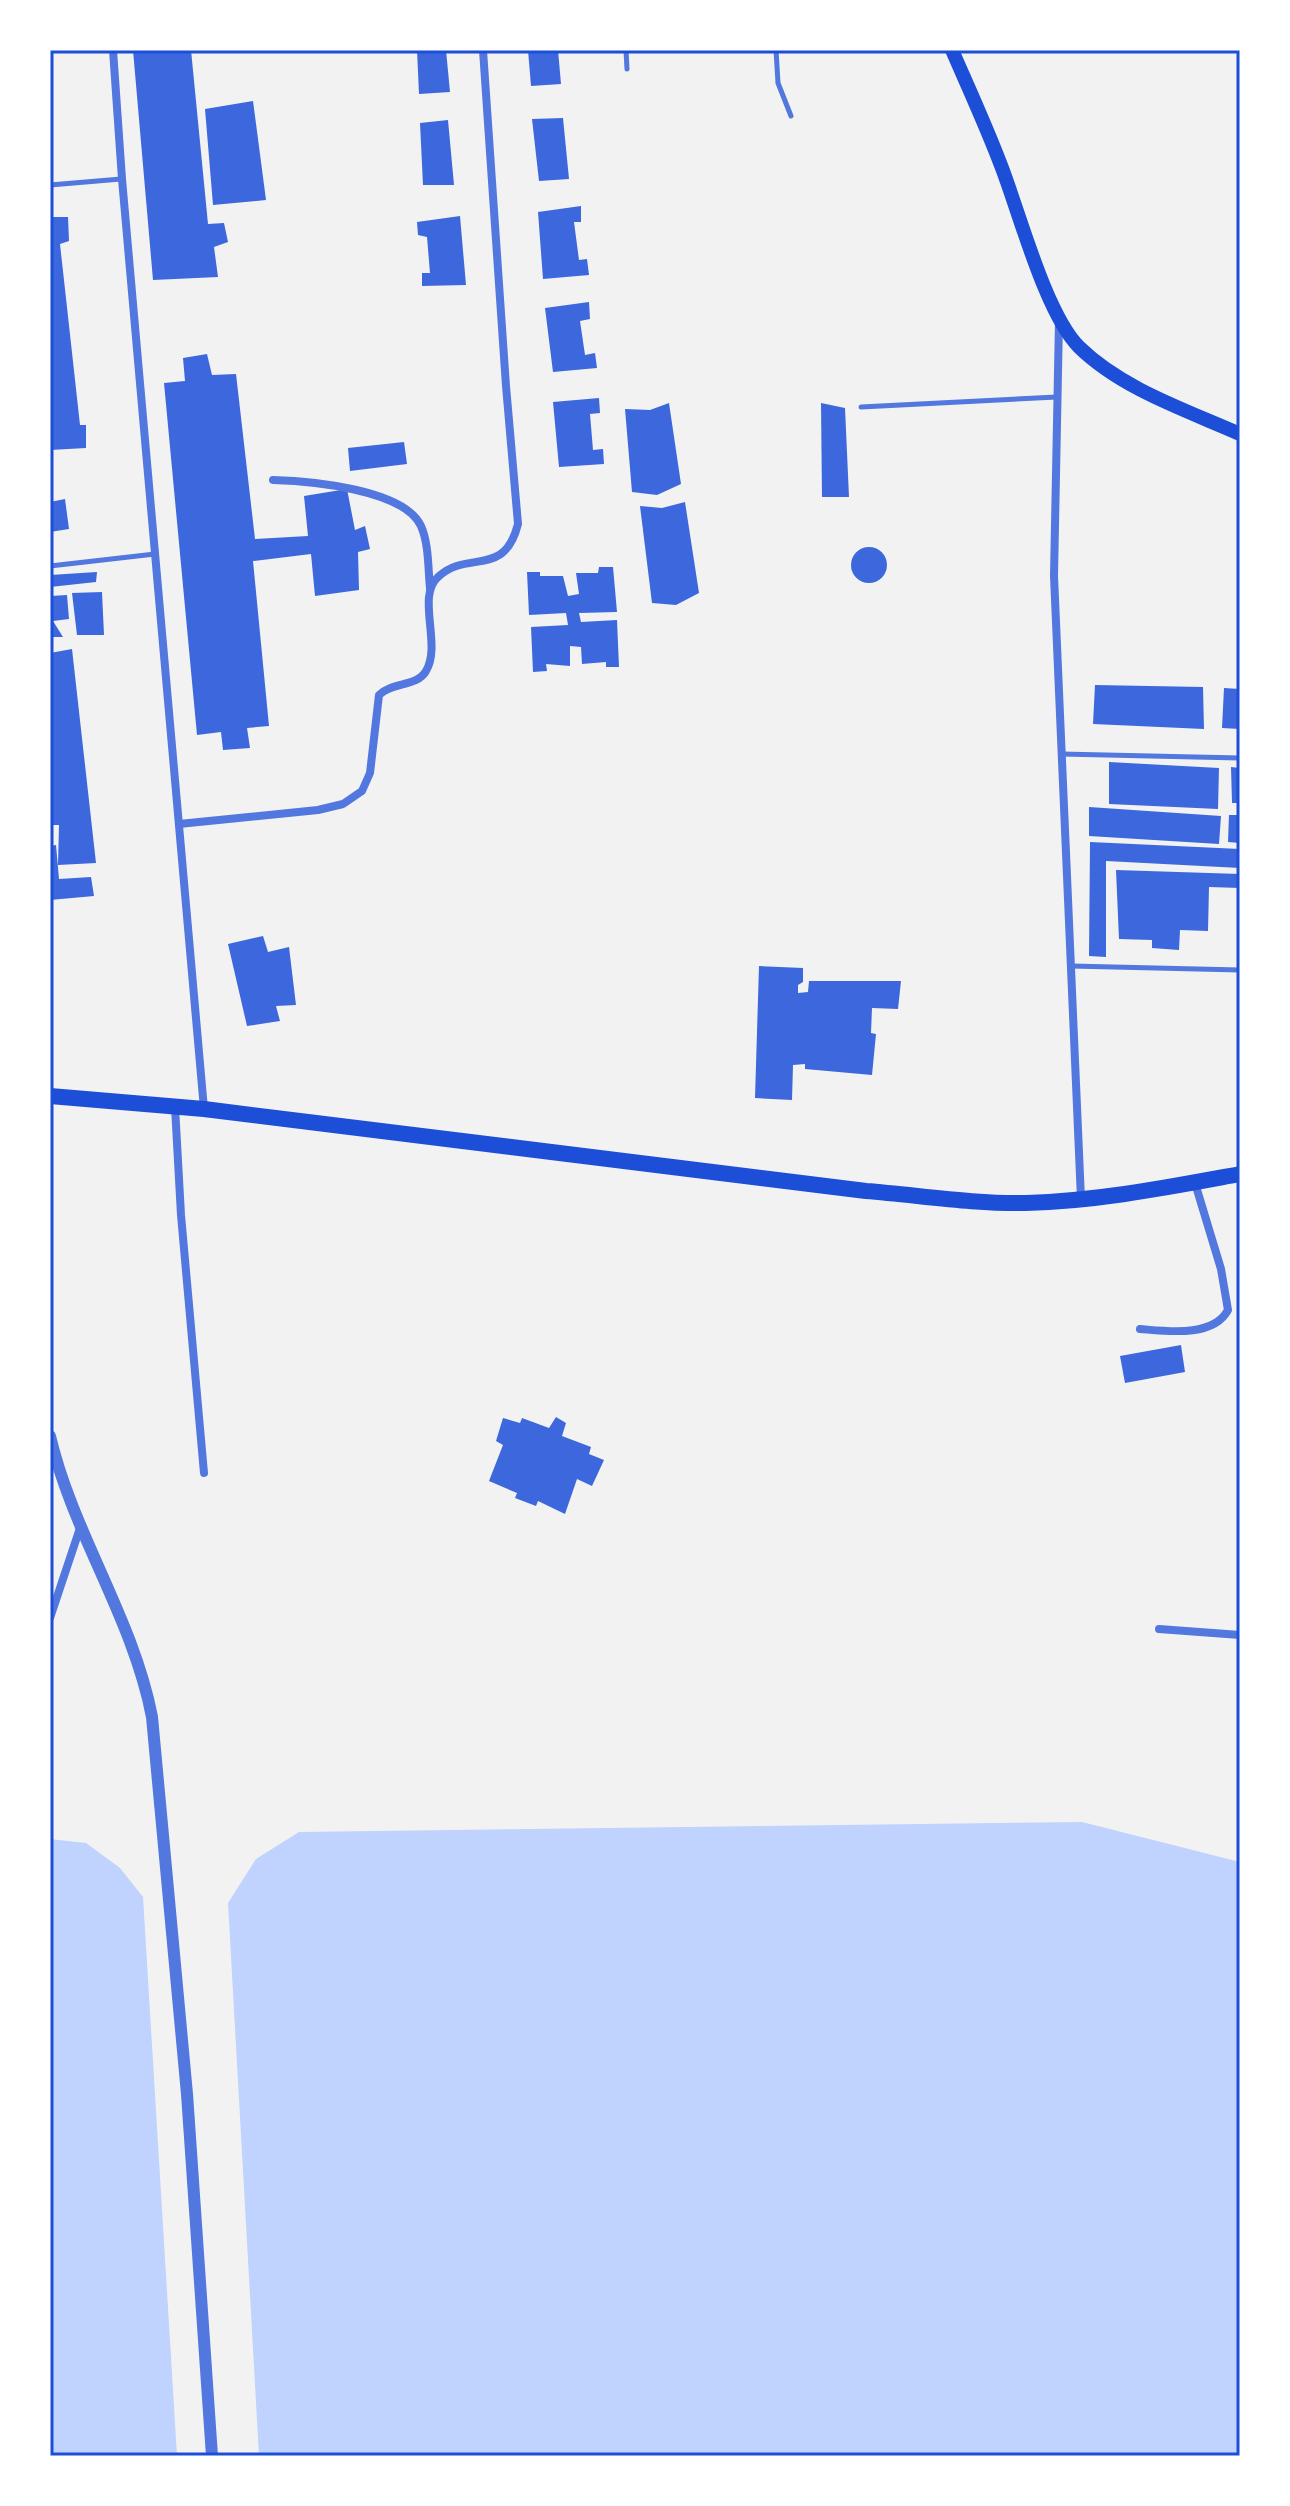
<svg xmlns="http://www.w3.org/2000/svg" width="1290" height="2506" font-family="'Roboto Condensed',sans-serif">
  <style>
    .water { fill: #bfd3fe }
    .building { fill: #3d67dc }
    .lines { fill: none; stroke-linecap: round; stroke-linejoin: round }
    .service { stroke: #5277de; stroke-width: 5 }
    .minor { stroke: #5277de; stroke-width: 8 }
    .tertiary { stroke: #5277de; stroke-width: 12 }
    .secondary { stroke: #1d4ed8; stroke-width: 14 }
    .primary { stroke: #1d4ed8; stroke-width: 16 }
    .neatline { fill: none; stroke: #1d4ed8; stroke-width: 3 }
  </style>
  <rect width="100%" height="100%" fill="#f2f2f2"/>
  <g class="water">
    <path d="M1082 1822 1240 1862V2456H259L228 1903 256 1859 299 1832Z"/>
    <path d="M50 1839 86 1843 120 1868 143 1897 177 2456H50Z"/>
  </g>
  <g class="building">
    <path d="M133 50H191L208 224 224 223 228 242 214 247 218 277 153 280Z"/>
    <path d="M417 50H446L450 92 419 94Z"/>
    <path d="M528 50H558L561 84 531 86Z"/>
    <path d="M253 101 266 200 213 205 205 109Z"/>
    <path d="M563 118 569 179 539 181 532 119Z"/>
    <path d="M448 120 454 185H423L420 123Z"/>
    <path d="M581 206V222H574L579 260 587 259 589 275 543 279 538 212Z"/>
    <path d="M460 216 466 285 422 286V273H430L427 237 418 235 417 222Z"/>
    <path d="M50 217H68L69 241 60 244 80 425H86V448L50 450Z"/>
    <path d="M589 302 590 319 580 321 585 355 595 353 597 368 553 372 545 308Z"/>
    <path d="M207 354 212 375 236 374 255 539 308 536 304 496 347 489 355 530 365 526 370 549 358 552 359 590 315 596 311 554 253 561 269 726 247 728 250 748 223 750 221 732 197 735 164 383 185 381 183 358Z"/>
    <path d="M599 398 600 413 590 414 593 450 603 449 604 464 559 467 553 402Z"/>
    <path d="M669 403 681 484 657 495 632 492 625 409 650 410Z"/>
    <path d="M821 403 845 408 849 497H822Z"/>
    <path d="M404 442 407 464 350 471 348 448Z"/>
    <path d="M65 499 69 529 50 532V502Z"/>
    <path d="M685 502 699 593 676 605 652 603 640 506 662 508Z"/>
    <circle cx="869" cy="565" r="18"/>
    <path d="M599 567H613L617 612 579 613 581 622 617 620 619 667H606V662L582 664 581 647 570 646V666L546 664 547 671 533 672 531 627 568 625 566 613 529 615 527 572H540V576H563L568 596 579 594 576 573H598Z"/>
    <path d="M97 572 96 582 50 587V575Z"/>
    <path d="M102 592 104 635H77L72 593Z"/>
    <path d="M67 595 69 619 53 621 63 637H50V596Z"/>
    <path d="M72 649 96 863 58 865 59 825H50V653Z"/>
    <path d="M1095 685 1203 687 1204 729 1093 724Z"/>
    <path d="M1224 688 1240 689V729L1222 728Z"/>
    <path d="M1109 762 1219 768 1218 809 1109 804Z"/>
    <path d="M1231 767 1240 768V803H1232Z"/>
    <path d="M1089 807 1221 816 1219 844 1089 836Z"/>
    <path d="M1229 815H1240V843L1228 842Z"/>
    <path d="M1090 842 1240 849V868L1106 861V957L1089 956Z"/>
    <path d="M56 845 59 879 91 877 94 896 50 900V846Z"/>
    <path d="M1116 870 1240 874V888L1209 887 1208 931 1180 930 1179 950 1152 948V940L1119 939Z"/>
    <path d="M263 936 268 952 289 947 296 1005 276 1006 280 1021 247 1026 228 944Z"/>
    <path d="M759 966 803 968V982L798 985V993L808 992 809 981H901L898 1009 872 1008 871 1033 876 1034 872 1075 805 1069V1064L793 1065 792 1100 755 1098Z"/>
    <path d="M1181 1345 1185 1372 1125 1383 1120 1356Z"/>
    <path d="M556 1417 566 1423 562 1436 591 1447 589 1454 604 1460 592 1486 577 1479 565 1514 538 1501 536 1506 515 1498 517 1493 489 1481 503 1445 496 1441 503 1418 520 1423 522 1418 549 1428Z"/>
  </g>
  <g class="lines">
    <g class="service">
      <path d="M626 50 627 69"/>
      <path d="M776 50 778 83 791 116"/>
      <path d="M50 185 121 179"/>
      <path d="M861 407 1057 397"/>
      <path d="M50 566 155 554"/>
      <path d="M1061 754 1240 758"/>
      <path d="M1071 966 1240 970"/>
    </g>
    <g class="minor">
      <path d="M113 50 122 179 204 1109"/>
      <path d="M1059 321 1054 576 1081 1199"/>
      <path d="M273 480C309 481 404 489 421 526 429 544 428 569 430 588"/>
      <path d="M179 824 318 810 343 804 362 791 370 773 379 695C392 682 417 687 426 671 442 645 416 596 438 577 468 549 504 579 518 524L506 386 483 50"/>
      <path d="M175 1107 181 1215 204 1473"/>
      <path d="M1140 1329C1166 1331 1213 1338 1228 1310L1221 1269 1195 1183"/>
      <path d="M50 1618 80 1528"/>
      <path d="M1159 1629 1240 1635"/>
    </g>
    <path class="tertiary" d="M50 1436C73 1534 133 1618 152 1717L187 2094 212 2456"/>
    <path class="secondary" d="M952 50C969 89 987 128 1002 168 1020 215 1046 314 1079 347 1122 389 1186 410 1240 434"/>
    <path class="primary" d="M50 1096 204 1109 866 1191C918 1195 973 1204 1026 1203 1099 1201 1169 1187 1240 1174"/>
  </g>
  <rect width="1290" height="2506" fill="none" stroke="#ffffff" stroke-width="104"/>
  <rect x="52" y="52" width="1186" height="2402" class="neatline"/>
</svg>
